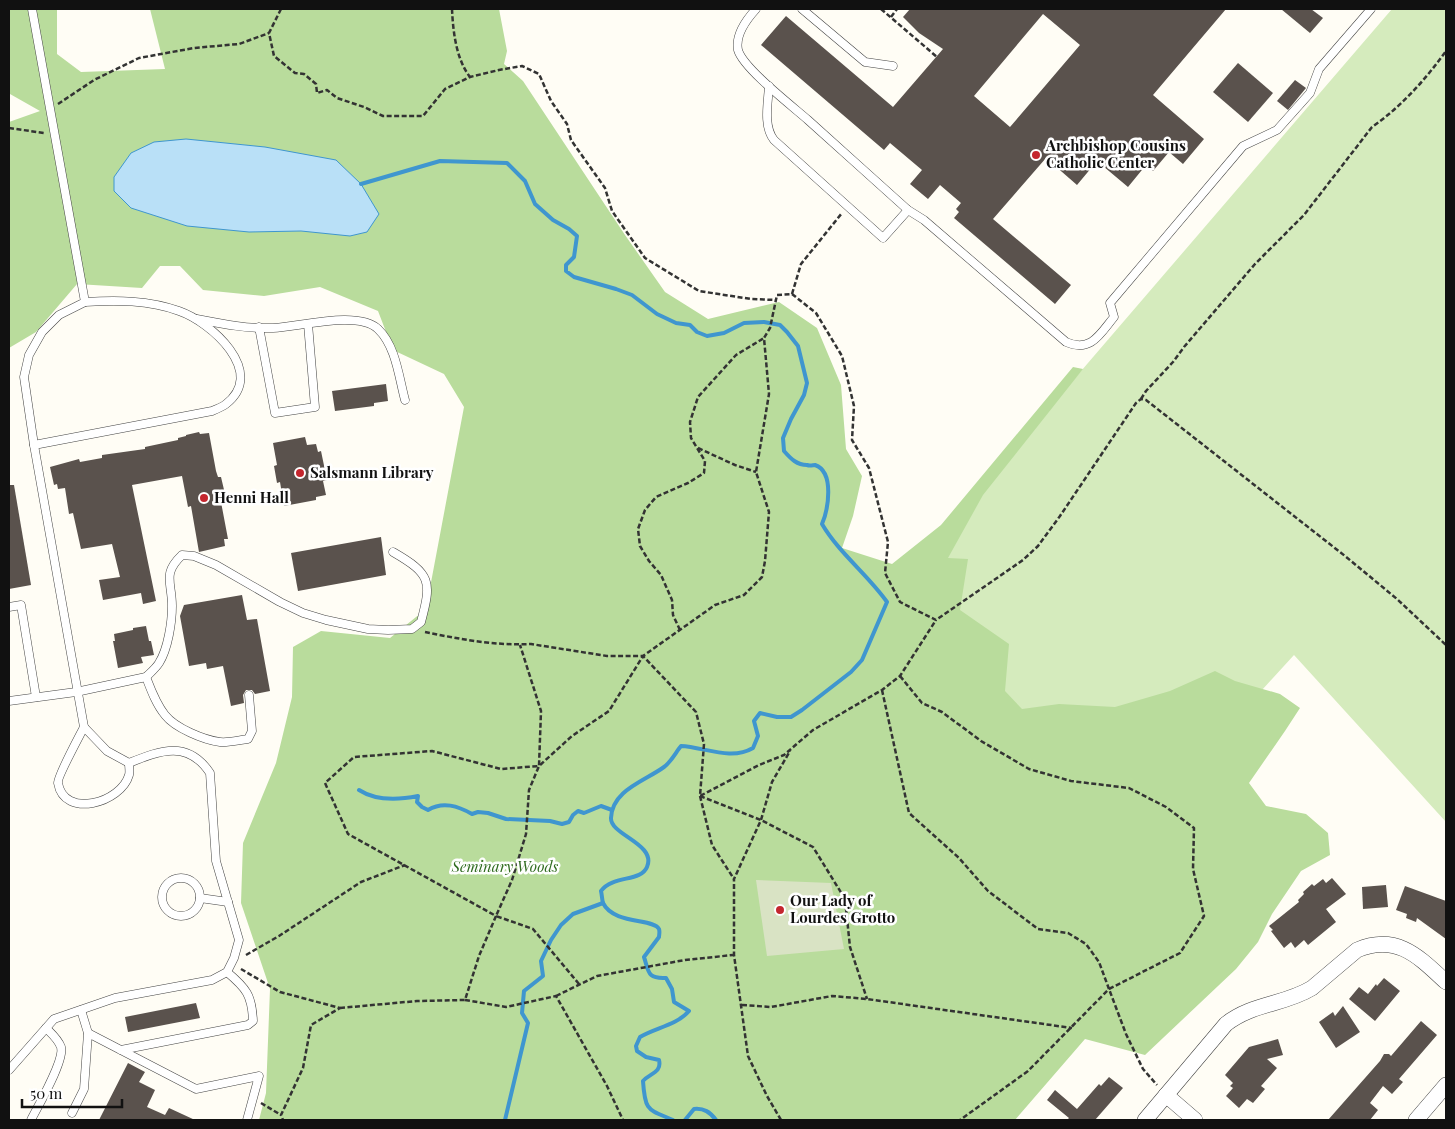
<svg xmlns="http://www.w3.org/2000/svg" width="1455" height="1129" font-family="'Playfair Display',serif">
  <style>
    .green { fill: #d5ebbd }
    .forest { fill: #b9dc9c }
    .cemetery { fill: #d9e3c4 }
    .water { fill: #b9e0f7; stroke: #3f96cf }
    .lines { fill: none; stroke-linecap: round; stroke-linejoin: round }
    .stream { stroke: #3f96cf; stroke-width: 4 }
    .building { fill: #5a524d; fill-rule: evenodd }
    .lane-casing { stroke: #444; stroke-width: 9 }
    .street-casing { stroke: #444; stroke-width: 16 }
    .path { stroke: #333; stroke-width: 2.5; stroke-dasharray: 5 2.5; stroke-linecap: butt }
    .lane { stroke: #fff; stroke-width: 8 }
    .street { stroke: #fff; stroke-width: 15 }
    .poi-dot { fill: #c4262e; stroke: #fff; stroke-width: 2 }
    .labels { text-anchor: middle; stroke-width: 5; stroke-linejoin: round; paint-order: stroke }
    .poi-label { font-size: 15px; font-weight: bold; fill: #111; stroke: #fff; text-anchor: start }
    .park-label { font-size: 15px; font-style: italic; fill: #2f6b1f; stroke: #fff }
  </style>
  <rect width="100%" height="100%" fill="#fffdf5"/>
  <path class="green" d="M1392 9H1446V822L1294 655 1200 758 778 724Z"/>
  <path class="forest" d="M9 9H57V54L81 72 165 69 150 9H499L507 51 504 64 523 81 625 235 665 292 708 319 779 302 817 328 841 385 846 449 862 476 853 516 842 548 892 564 941 525 1073 367 1083 369 983 495 948 558 968 559 960 610 1009 644 1005 691 1022 709 1059 704 1115 707 1170 691 1215 671 1235 681 1280 694 1300 708 1285 731 1249 783 1266 806 1306 814 1328 833 1330 855 1301 871 1272 914 1258 942 1236 969 1145 1055 1085 1039 1015 1120H259L266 1093 270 989 241 903 243 843 276 763 292 697 293 647 321 631 390 638 426 609 464 407 444 374 393 350 378 311 320 287 264 296 203 290 180 266H160L142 288 77 284 36 332 9 348V122L40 111 10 94Z"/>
  <path class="cemetery" d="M756 880 831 883 844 949 767 956Z"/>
  <path class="water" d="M186 139 265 147 336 160 361 184 379 214 367 232 350 236 301 231 249 232 187 226 131 208 114 191V177L131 153 154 142Z"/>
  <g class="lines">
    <g class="stream">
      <path d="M361 184 440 161 507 163 525 181 535 204 553 220 569 229 577 236 574 257 566 265V271L574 277 616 289 632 295 657 314 676 323 690 325 697 332 707 336 724 333 744 323 764 322 780 325 787 332 798 346 807 383 804 395 791 419 783 438 784 451C791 459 797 465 807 465 810 466 813 465 815 465 835 472 828 510 822 524 839 553 868 575 887 602L862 660 851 672 802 710 791 717H777L760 713 754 721 758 736 753 748C731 761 704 747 681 746 676 752 671 762 664 767 645 781 612 790 611 818 610 835 657 844 647 867 641 882 613 875 601 891 602 895 602 900 603 903 614 925 654 918 659 929 660 932 659 935 659 937L644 957C649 972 647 979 666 978L672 989 674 1002 689 1011C677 1025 655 1028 640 1037L636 1046 637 1051 646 1057 659 1060C662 1073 650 1073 643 1081 645 1112 648 1109 673 1120"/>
      <path d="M359 790C376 801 398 800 418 796L417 802 422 807 428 810C443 801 458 806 472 814L478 812 488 813 506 819 550 821 562 824 569 822 573 815 578 811 584 813 601 806 612 810"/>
      <path d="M505 1120 528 1023 522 1013 524 991 543 976 541 961 551 940 561 925 573 914 603 903"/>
      <path d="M685 1120 694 1109C704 1108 710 1112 716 1120"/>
    </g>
  </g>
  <g class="building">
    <path d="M910 9H1226L1153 95 1204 139 1183 164 1169 152 1153 171 1146 165 1128 187 1097 161 1077 185 1046 158 993 219 1071 285 1055 304 954 218 959 212 956 209 961 203 940 185 928 199 910 184 922 170 890 143 884 150 761 45 786 16 893 107 943 49 919 33 903 17ZM1043 14 1080 45 1010 127 974 96Z"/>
    <path d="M1281 9H1311L1323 18 1310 33Z"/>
    <path d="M1238 63 1273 93 1248 122 1213 92Z"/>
    <path d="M1295 80 1306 88 1288 110 1277 101Z"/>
    <path d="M386 384 388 401 374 403V406L335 411 332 391Z"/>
    <path d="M199 432 200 434 209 433 216 471 218 477H221L225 494 222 495 223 502H221L228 539H224L225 546 199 552 191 506 188 507 182 476 132 485 156 601 143 604 141 593 103 600 99 580 120 577 112 544 81 549 73 513 69 514 65 488 58 489 57 484 54 485 50 467 79 459 80 462 102 458V455L145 449V447L178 440V438L186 436V435Z"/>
    <path d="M305 437 307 445 316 444 318 452 321 451 327 480 323 481 326 495 316 497V500L284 506 280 482 277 483 274 466 277 465 273 443Z"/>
    <path d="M9 485H14L31 585 9 589Z"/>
    <path d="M381 537 386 575 298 591 291 553Z"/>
    <path d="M242 595 247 620 257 619 270 691 255 694 252 690H246L243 695 244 703 231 706 223 666 207 669 206 663 189 666 180 616 184 605Z"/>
    <path d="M146 626 149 641H151L154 655 141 657 143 663 118 668 113 641H115L114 634 133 630V628Z"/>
    <path d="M1332 878 1346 894 1326 909 1336 922 1308 945 1304 940 1295 948 1291 942 1284 948 1271 931 1273 930 1269 926 1299 902 1298 900 1304 894 1303 892 1312 884 1314 886 1323 879 1326 883Z"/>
    <path d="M1386 885 1388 907 1363 909 1362 887Z"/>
    <path d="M1405 886 1446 901V939L1417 918 1416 922 1406 918 1407 914 1396 910Z"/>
    <path d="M1384 978 1400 991 1375 1021 1349 999 1359 987 1368 994 1376 984 1377 986Z"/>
    <path d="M196 1003 200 1018 128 1032 125 1017Z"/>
    <path d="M1343 1006 1360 1032 1336 1048 1319 1022 1333 1012 1335 1016Z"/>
    <path d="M1421 1021 1437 1035 1399 1079 1403 1082 1392 1094 1383 1086 1370 1103 1378 1110 1370 1120H1328L1380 1061 1384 1054H1389L1391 1056Z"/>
    <path d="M1278 1039 1283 1055 1267 1059 1277 1068 1261 1086 1265 1089 1253 1103 1247 1099 1239 1108 1226 1096 1233 1088 1230 1086 1233 1083 1225 1075 1249 1047Z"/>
    <path d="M128 1063 145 1072 139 1082 155 1090 147 1107 165 1115 169 1108 195 1120H99Z"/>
    <path d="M1109 1077 1123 1088 1095 1120H1067L1069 1118 1047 1100 1055 1090 1077 1109 1099 1084 1101 1086Z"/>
  </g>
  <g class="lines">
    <defs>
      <g id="lane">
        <path d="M32 9 85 302 59 315 42 332 29 355 24 377 34 445 84 727C79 737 57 777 58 783 64 819 121 803 129 775 130 772 129 767 129 763"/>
        <path d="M756 9C746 20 735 35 738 50 743 68 792 106 808 120 841 150 875 180 908 210L924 220 1066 342C1091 353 1100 334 1114 317L1110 303 1243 146 1277 130 1310 93 1319 69 1371 9"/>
        <path d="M802 9 865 62 893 66"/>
        <path d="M769 86C768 103 763 126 774 140L883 238 908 210"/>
        <path d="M197 319C223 324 248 329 273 328 299 327 358 310 378 329 396 346 399 378 405 400"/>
        <path d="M259 327 275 413 315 407 308 324"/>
        <path d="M34 445 212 411C217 409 222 407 226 404 267 372 211 322 179 311 149 300 116 300 85 302"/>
        <path d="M9 607 21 605 36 697"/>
        <path d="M146 677C150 673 156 668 159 663 168 649 172 622 172 606 172 582 162 574 182 555L194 556 216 565 280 602 303 613 326 620 368 629 388 630 412 629 421 622C432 581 431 574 393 552"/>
        <path d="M9 701 76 692 146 677C151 690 156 704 165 715 175 728 204 740 220 742 229 743 239 740 248 739L252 731 249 695"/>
        <circle cx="181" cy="897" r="19"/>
        <path d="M200 898 228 902"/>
        <path d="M88 1033 196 1089 259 1076 247 1120"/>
        <path d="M121 1050 248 1025 253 1021C252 995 246 988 227 972"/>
        <path d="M9 1070 54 1019 115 998 212 980 227 972 234 958 239 940 216 861 210 773C188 740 161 750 129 763L107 751 84 727"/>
        <path d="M72 1113 84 1089 88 1033 81 1010"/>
        <path d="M31 1120C38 1106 65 1060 61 1047 58 1039 52 1034 46 1028"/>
      </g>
      <g id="street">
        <path d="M1166 1095 1195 1120"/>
        <path d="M1145 1120 1226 1024C1253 1003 1284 1005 1312 988L1357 950C1397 933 1419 957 1446 982"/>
        <path d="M1416 1120 1446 1085"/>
      </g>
    </defs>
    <use href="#lane" class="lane-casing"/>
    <use href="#street" class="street-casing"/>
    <g class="path">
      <path d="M281 9 269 33 274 56 295 73 304 74 316 84 317 93 327 90 337 98 364 107 383 116H423L445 89 470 77 499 70 522 66 539 74 551 101 567 124 571 140 605 188 612 211 645 258 699 291 751 299 776 300"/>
      <path d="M452 9C453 31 456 59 470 77"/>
      <path d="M881 9 937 57"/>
      <path d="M891 17 897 9"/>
      <path d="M58 104 94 80 139 58 194 48 239 44 269 33"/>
      <path d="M9 128 44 133"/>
      <path d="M792 294 801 264 842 213"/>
      <path d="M1141 399 1146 391 1173 362 1184 347 1255 264 1304 215 1372 127C1402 106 1425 80 1446 51"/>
      <path d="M698 448 735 465 756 472"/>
      <path d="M680 630 673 615 672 600 661 575 649 561 640 546 638 529 645 510 656 497 688 483 704 473 705 461 691 438 690 422 698 397 736 355 764 338"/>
      <path d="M425 632C459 639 496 646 531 644L607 656H643L696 712 704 744 700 796 759 765 784 755 813 730 882 690 900 676 936 620"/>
      <path d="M900 676 922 703 942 712 981 741 1029 769 1071 781 1129 788 1166 807 1194 828 1193 869 1204 916 1180 953 1109 989 1126 1034 1143 1069 1157 1085"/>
      <path d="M882 690 909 813 959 858 988 891 1038 929 1068 933 1086 944 1099 962 1109 989 1028 1071 960 1120"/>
      <path d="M700 796 761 820 813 847 845 899 850 947 867 999"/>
      <path d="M700 796 712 845 734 879"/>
      <path d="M246 955 279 936 361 882 405 865"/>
      <path d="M241 969 280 992 340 1008 311 1025 303 1068 281 1115 283 1120"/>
      <path d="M579 984 533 929 496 916 512 880 526 834 529 790 539 766 572 736 609 711 643 656 715 605 744 595 762 577 765 561 769 512 756 472 769 394 764 338 770 328 777 295 792 294 816 313 842 356 854 406 852 440 869 468 888 542 885 573 900 602 936 620 1023 560 1038 546 1060 516 1136 403 1141 399 1146 400 1345 556 1397 599 1446 645"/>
      <path d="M556 996 597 976 685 960 733 955"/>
      <path d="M465 1000 506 1007 556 996 607 1086 623 1120"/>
      <path d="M742 1005 771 1007 832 996 867 999 1072 1028"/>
      <path d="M340 1008 417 1001 465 1000 479 956 496 916 348 834 325 783 354 757 432 751 501 769 539 766 541 711 520 645"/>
      <path d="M261 1103 281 1115"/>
      <path d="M781 1120 767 1096 748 1056 734 955V879L761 820 772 782 790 751"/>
    </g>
    <use href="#lane" class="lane"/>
    <use href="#street" class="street"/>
  </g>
  <g class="poi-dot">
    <circle cx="1036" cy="155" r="5"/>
    <circle cx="300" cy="473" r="5"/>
    <circle cx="204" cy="498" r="5"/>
    <circle cx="780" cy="910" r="5"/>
  </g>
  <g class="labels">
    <g class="poi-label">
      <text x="1046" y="151">Archbishop Cousins<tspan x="1046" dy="17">Catholic Center</tspan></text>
      <text x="310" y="478">Salsmann Library</text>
      <text x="214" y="503">Henni Hall</text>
      <text x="790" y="906">Our Lady of<tspan x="790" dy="17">Lourdes Grotto</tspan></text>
    </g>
    <g class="park-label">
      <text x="505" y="872">Seminary Woods</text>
    </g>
  </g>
  <rect width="1455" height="1129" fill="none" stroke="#111111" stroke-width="20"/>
  <path d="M22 1099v8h100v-8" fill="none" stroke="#111111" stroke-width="2.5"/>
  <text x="30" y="1099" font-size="15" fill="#111111" stroke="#ffffff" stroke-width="4" paint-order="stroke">50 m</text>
</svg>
